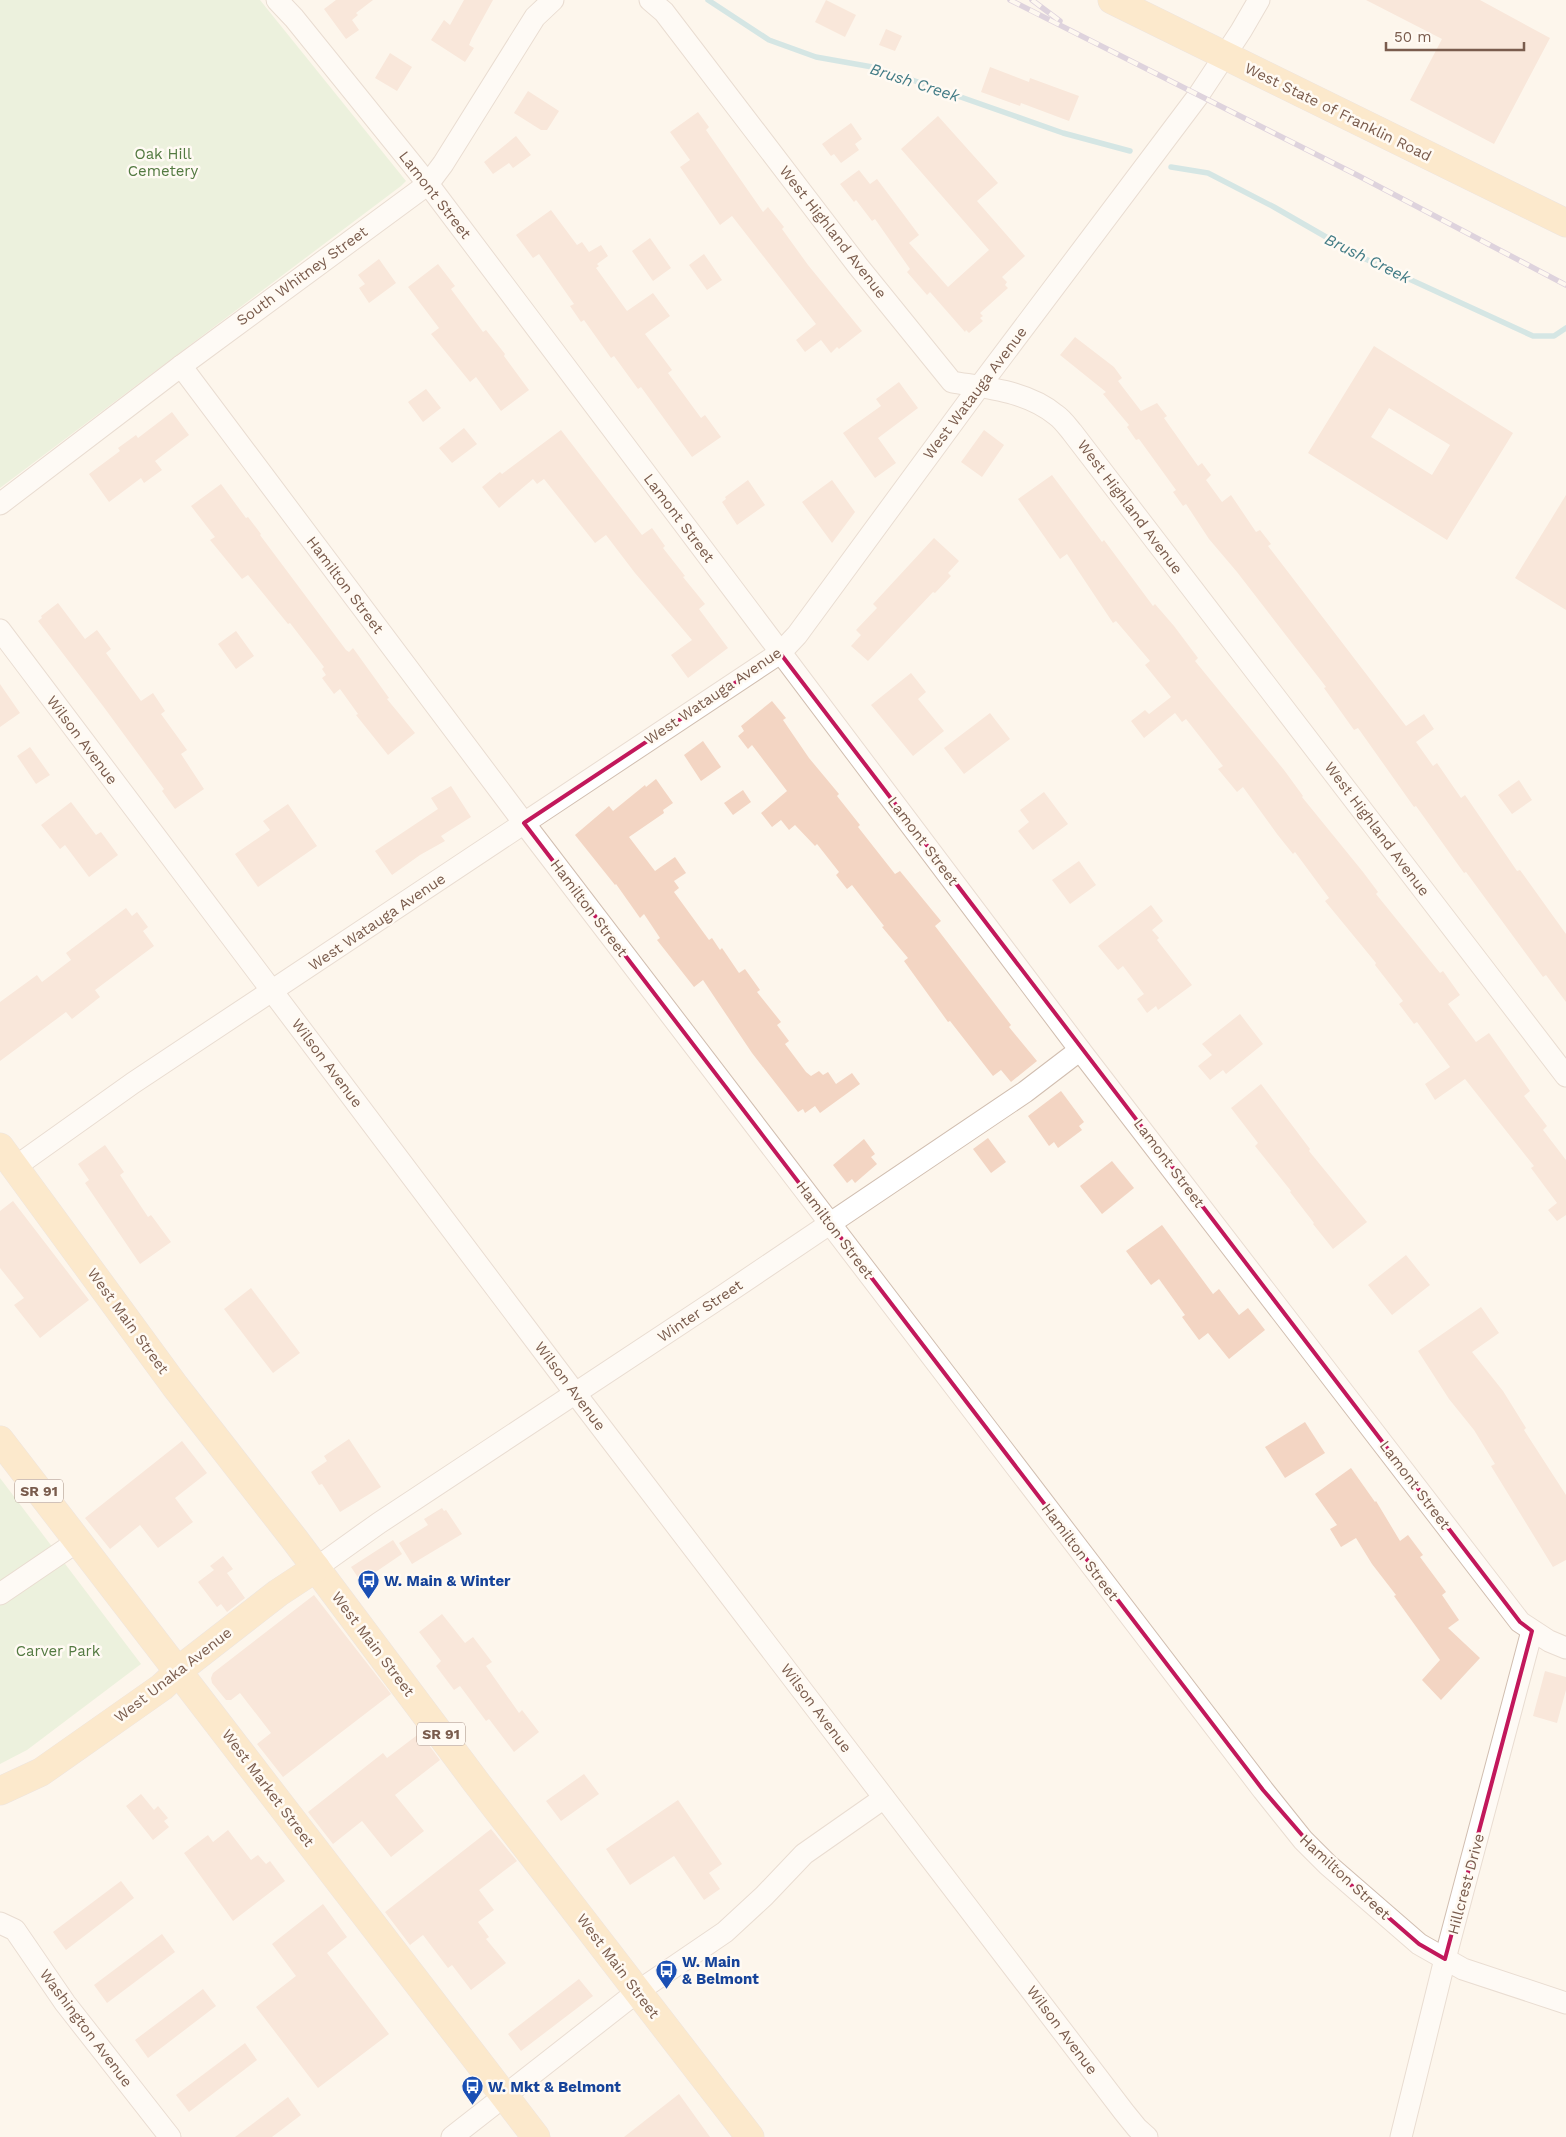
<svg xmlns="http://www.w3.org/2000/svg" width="1566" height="2137" font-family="'Work Sans',sans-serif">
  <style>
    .green { fill: #d8ecc9 }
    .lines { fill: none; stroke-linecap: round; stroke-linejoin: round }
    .stream { stroke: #a5d3da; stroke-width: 5.5 }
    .building { fill: #f3d5c3; fill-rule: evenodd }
    .minor-casing { stroke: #d1beb0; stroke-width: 23 }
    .major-casing { stroke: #dad1cd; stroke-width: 29 }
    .minor { stroke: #fff; stroke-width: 21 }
    .major { stroke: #fbd9a5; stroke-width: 28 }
    .rail-casing { stroke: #b9a8c9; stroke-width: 5.5 }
    .rail { stroke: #fffaf3; stroke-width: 4; stroke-dasharray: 11; stroke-linecap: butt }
    .marked { fill: none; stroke: #c2185b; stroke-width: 4; stroke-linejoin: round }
    .labels { text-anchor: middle; stroke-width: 5; stroke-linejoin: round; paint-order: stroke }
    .shield { fill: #fffaf3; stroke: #a28b7f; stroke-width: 1 }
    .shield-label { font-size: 14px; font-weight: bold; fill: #7a5c4d }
    .street-label { font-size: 15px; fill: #7a5c4d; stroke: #fffaf3 }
    .park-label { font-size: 15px; fill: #537a41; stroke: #fffaf3 }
    .transit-label { font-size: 15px; font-weight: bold; fill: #164399; stroke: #fffaf3; text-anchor: start }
    .water-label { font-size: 16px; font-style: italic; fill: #437c86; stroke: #fffaf3 }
  </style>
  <rect width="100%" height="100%" fill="#fdf6ec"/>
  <g class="green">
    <path d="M0 0H260L406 181 401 186 0 488Z"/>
    <path d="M0 1478 141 1664 27 1750 0 1764Z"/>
  </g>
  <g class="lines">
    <g class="stream">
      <path d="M708 0 769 40 816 57 878 68 1063 133 1130 151"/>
      <path d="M1171 167 1208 173 1274 207 1359 256 1533 336H1554L1566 328"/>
    </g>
  </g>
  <g class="building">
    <path d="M336 0H373L356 13 358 15 352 20 359 30 346 39 324 9Z"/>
    <path d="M464 0H493L472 38 469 45 474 48 465 62 431 40 444 20 450 25Z"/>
    <path d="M826 0 856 15 845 37 815 22Z"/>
    <path d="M1366 0H1480L1550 38 1494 144 1410 100 1442 39Z"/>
    <path d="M886 29 902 36 895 51 879 45Z"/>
    <path d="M390 53 412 67 397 91 375 78Z"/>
    <path d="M990 67 1029 82 1030 78 1079 96 1069 121 1021 103 1020 106 981 92Z"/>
    <path d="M528 91 559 111 547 130H541L514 113Z"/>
    <path d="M698 112 709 127 706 130 763 212 768 207 784 227 782 229 808 265 862 331 839 349 837 347 831 353 821 340 805 352 796 340 816 324 732 216 720 225 680 167 690 160 670 132Z"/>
    <path d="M938 116 998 183 977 201 1025 256 1002 277 1007 282 1005 285 1008 288 980 313 983 316 980 318 983 321 969 333 966 330 965 332 930 292 927 295 907 272 910 269 875 219 872 221 856 200 854 202 840 184 859 170 870 184 877 179 919 235 909 243 948 287 989 250 901 149Z"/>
    <path d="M851 123 862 139 855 144 859 150 841 163 834 154 831 156 822 144Z"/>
    <path d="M516 136 531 155 513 168 509 163 493 174 484 162Z"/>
    <path d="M551 210 577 245 582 242 589 252 601 245 608 256 597 264 599 266 596 268 627 311 653 293 670 316 645 334 672 370 668 373 701 418 705 415 721 437 692 457 641 387 638 389 614 356 611 358 584 320 581 322 570 306 574 304 539 254 533 258 516 235Z"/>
    <path d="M650 238 671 268 653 281 632 251Z"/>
    <path d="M704 254 722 280 707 290 689 265Z"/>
    <path d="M379 259 396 283 369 303 359 288 365 284 358 275Z"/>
    <path d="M438 264 455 286 451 289 483 332 486 330 505 354 504 356 529 390 501 411 476 377 470 382 431 334 439 328 408 287Z"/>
    <path d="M1075 337 1114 367 1122 378 1118 381 1141 411 1157 403 1167 416 1164 418 1198 466 1202 463 1211 475 1206 480 1222 502 1231 495 1256 532 1260 530 1271 544 1268 546 1406 726 1424 714 1434 729 1416 742 1433 766 1437 763 1461 798 1465 795 1517 871 1520 870 1566 934V1002L1546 975 1543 977 1466 872 1464 873 1416 806 1414 807 1358 728 1354 730 1324 688 1326 687 1237 572 1209 539 1186 504 1183 506 1173 492 1176 490 1139 439 1136 440 1127 427 1129 425 1103 394 1106 392 1060 355Z"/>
    <path d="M1374 346 1513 433 1447 540 1308 453ZM1389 408 1450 445 1432 475 1371 437Z"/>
    <path d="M899 382 918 408 878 438 896 463 875 478 843 433 881 406 876 399Z"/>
    <path d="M426 389 441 408 423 422 408 402Z"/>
    <path d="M172 412 189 435 155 461 162 470 144 483 141 478 109 502 89 474 120 451 118 448 136 435 138 438Z"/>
    <path d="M464 428 477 444 452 463 439 448Z"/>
    <path d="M561 430 642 535 652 528 665 546 663 548 685 576 683 577 705 604 699 609 728 648 688 678 671 655 692 640 635 573 606 535 595 543 544 479 537 484 533 479 499 508 482 487 500 472 502 474Z"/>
    <path d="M984 430 1004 445 982 477 961 462Z"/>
    <path d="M1052 475 1102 542 1104 540 1153 606 1155 604 1174 626 1198 658 1195 661 1284 770 1303 796 1302 797 1363 872 1378 892 1376 894 1440 973 1443 971 1460 995 1448 1004 1476 1042 1489 1033 1530 1091 1524 1096 1547 1126 1543 1130 1566 1160V1215L1557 1221 1548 1210 1557 1203 1531 1168 1534 1166 1465 1079 1435 1100 1425 1084 1450 1067 1417 1022 1414 1024 1399 1004 1403 1001 1375 965 1376 963 1325 901 1329 898 1295 852 1293 854 1277 834 1243 787 1237 792 1218 769 1223 766 1186 719 1182 722 1175 713 1144 738 1131 721 1145 710 1149 714 1171 697 1145 665 1150 661 1116 621 1113 623 1067 554 1060 559 1018 499Z"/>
    <path d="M748 480 765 505 737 525 722 502 726 499 725 497Z"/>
    <path d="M832 480 855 512 832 543 802 502Z"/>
    <path d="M221 484 246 518 248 517 261 534 260 535 346 650 349 652 353 648 389 698 387 699 415 733 388 755 356 715 358 714 340 689 334 694 322 678 326 675 322 669 324 667 290 623 288 624 248 575 242 579 210 540 215 537 191 506Z"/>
    <path d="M1566 495V610L1515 578Z"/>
    <path d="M934 538 959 561 948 573 951 576 935 593 933 592 868 661 851 646 861 635 856 630 877 608 873 604Z"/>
    <path d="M58 603 85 639 97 630 111 649 106 653 141 701 153 693 165 711 161 714 187 750 181 754 204 789 175 809 162 791 164 789 103 706 38 621 42 618 41 616Z"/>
    <path d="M236 631 254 656 236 669 218 644Z"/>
    <path d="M911 673 926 692 918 699 944 731 913 756 871 705Z"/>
    <path d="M0 684 20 713 0 727Z"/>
    <path d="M772 701 786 718 783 720 809 758 839 794 837 796 860 825 858 827 895 874 900 871 941 921 935 926 1011 1025 1009 1027 1037 1061 1011 1082 1001 1070 993 1076 950 1021 948 1022 904 961 908 958 882 927 884 926 852 885 847 889 836 875 839 872 817 844 815 846 795 825 789 830 781 820 772 827 761 813 787 791 752 745 748 749 738 736 744 731 741 726Z"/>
    <path d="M990 713 1010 739 964 774 944 748Z"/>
    <path d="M703 741 721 767 701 781 684 755Z"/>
    <path d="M30 747 50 775 36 784 17 756Z"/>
    <path d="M656 779 673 803 663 810 664 813 629 837 655 871 675 857 686 873 674 881 679 888 674 892 709 940 712 938 720 950 722 948 739 973 745 969 760 990 757 992 781 1022 777 1025 789 1041 785 1044 806 1072 811 1076 819 1071 823 1075 828 1072 836 1084 852 1073 860 1084 820 1113 815 1106 805 1113 803 1109 798 1112 752 1053 703 980 694 987 657 940 660 938 644 914 640 918 616 884 615 885 575 835 609 806 613 811 645 785 646 787Z"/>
    <path d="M1519 780 1532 800 1512 814 1498 795Z"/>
    <path d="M451 786 471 817 441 836 445 841 420 855 392 875 375 851 438 809 431 798Z"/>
    <path d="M743 790 751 802 733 815 724 803Z"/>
    <path d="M1044 792 1068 824 1033 850 1018 831 1029 822 1020 810Z"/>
    <path d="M71 802 96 835 101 832 118 855 89 877 65 845 60 849 41 825Z"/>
    <path d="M288 804 317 846 258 887 235 854 270 830 263 821Z"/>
    <path d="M1079 861 1096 885 1070 904 1052 880Z"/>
    <path d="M1151 905 1163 921 1152 930 1159 938 1157 940 1192 985 1158 1010 1156 1006 1147 1013 1137 999 1144 994 1123 966 1118 970 1098 946Z"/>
    <path d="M126 908 132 916 137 912 148 927 143 931 154 946 95 990 100 997 72 1019 66 1012 0 1061V1002L37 975 42 982 71 960 66 953Z"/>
    <path d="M1240 1014 1263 1044 1226 1074 1223 1070 1210 1080 1198 1066 1212 1055 1202 1044Z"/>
    <path d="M1261 1084 1310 1149 1309 1151 1367 1222 1333 1249 1313 1224 1314 1223 1290 1192 1291 1191 1255 1146 1258 1143 1231 1108Z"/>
    <path d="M1061 1091 1084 1122 1079 1126 1082 1130 1058 1148 1054 1142 1049 1146 1028 1116Z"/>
    <path d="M988 1138 1006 1162 991 1173 973 1149Z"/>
    <path d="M864 1139 875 1154 871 1157 877 1164 855 1183 852 1179 847 1183 833 1165Z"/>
    <path d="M105 1145 124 1172 120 1175 148 1217 151 1215 171 1242 140 1264 85 1183 89 1180 78 1164Z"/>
    <path d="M1112 1161 1134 1188 1102 1214 1080 1186Z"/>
    <path d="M13 1201 89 1300 40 1338 14 1305 24 1298 0 1268V1211Z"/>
    <path d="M1162 1225 1213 1294 1219 1289 1239 1315 1248 1308 1265 1330 1229 1359 1208 1333 1199 1340 1182 1317 1185 1315 1159 1279 1151 1285 1126 1251Z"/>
    <path d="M1406 1255 1430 1285 1392 1315 1368 1285Z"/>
    <path d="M251 1288 300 1353 273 1373 224 1309Z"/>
    <path d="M1481 1307 1499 1333 1472 1352 1503 1391 1526 1428 1524 1430 1566 1495V1560L1553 1567 1491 1466 1495 1464 1474 1430 1449 1399 1418 1351Z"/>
    <path d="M1305 1422 1325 1453 1285 1478 1265 1447Z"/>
    <path d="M349 1439 381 1487 340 1512 322 1484 319 1485 311 1472 327 1461 324 1456Z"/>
    <path d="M182 1441 207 1473 175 1498 193 1522 158 1548 140 1525 110 1549 85 1518Z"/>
    <path d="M1351 1468 1375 1502 1376 1501 1400 1541 1408 1535 1423 1555 1420 1557 1446 1592 1442 1595 1459 1620 1448 1628 1480 1658 1441 1700 1422 1680 1440 1660 1394 1596 1396 1595 1372 1564 1356 1538 1341 1547 1330 1529 1337 1525 1315 1494Z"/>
    <path d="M442 1508 444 1511 446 1510 462 1534 412 1564 399 1543 428 1525 424 1519Z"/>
    <path d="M393 1540 402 1554 361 1582 351 1567Z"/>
    <path d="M223 1556 233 1569 227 1573 245 1598 227 1612 221 1604 217 1607 198 1582 214 1570 210 1566Z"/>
    <path d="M314 1595 391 1694 283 1777 257 1744 271 1733 240 1693 231 1700H226L212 1683 211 1678 213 1673Z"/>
    <path d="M442 1614 465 1643 473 1637 492 1662 486 1666 519 1713 522 1710 539 1732 514 1752 489 1719 486 1721 460 1686 454 1690 436 1666 441 1661 419 1632Z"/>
    <path d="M1545 1671 1566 1677V1690L1557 1723 1533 1716Z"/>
    <path d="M420 1733 440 1760 395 1795 424 1831 391 1857 362 1821 333 1844 308 1812 383 1753 387 1758Z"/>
    <path d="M584 1774 599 1794 561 1821 546 1801Z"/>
    <path d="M141 1794 154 1810 158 1806 168 1818 164 1821 169 1827 153 1840 126 1806Z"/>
    <path d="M678 1800 722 1864 709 1873 720 1889 704 1900 674 1856 630 1885 606 1849Z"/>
    <path d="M491 1829 517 1861 479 1890 494 1910 478 1922 489 1937 486 1939 506 1963 471 1990 452 1965 448 1968 423 1935 410 1945 385 1912Z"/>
    <path d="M228 1830 251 1860 258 1855 266 1864 270 1861 285 1881 233 1921 184 1853 208 1835 213 1842Z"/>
    <path d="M121 1881 134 1898 66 1950 53 1932Z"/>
    <path d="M323 1904 347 1937 327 1953 389 2034 318 2088 256 2007 296 1976 272 1944Z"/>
    <path d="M162 1934 175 1952 107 2003 94 1985Z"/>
    <path d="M579 1979 593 1996 521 2051 508 2034Z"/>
    <path d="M203 1989 216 2006 148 2058 135 2040Z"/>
    <path d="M245 2043 257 2060 189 2112 176 2095Z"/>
    <path d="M679 2094 710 2137H624Z"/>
    <path d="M288 2097 301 2115 272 2137H235Z"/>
  </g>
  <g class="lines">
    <defs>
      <g id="minor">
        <path d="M277 0 294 18 428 184 1080 1050 1520 1622 1549 1641 1566 1648"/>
        <path d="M650 0 664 12 858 266 952 382C987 388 1027 391 1056 415 1062 419 1067 426 1072 432L1566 1076"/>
        <path d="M181 366 524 823 1263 1790 1303 1840 1328 1865 1419 1944 1463 1969 1566 2003"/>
        <path d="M0 504 181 366 428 184 443 164 535 17 553 0"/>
        <path d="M0 630 575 1393 1124 2112 1137 2128 1147 2137"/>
        <path d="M15 1167 133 1083 780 653 797 635 979 387 1198 96 1241 31 1259 0"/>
        <path d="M316 1568 379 1523 724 1295 1025 1092 1080 1050"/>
        <path d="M0 1594 78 1541"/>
        <path d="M0 1923 15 1930 65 2003 170 2137"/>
        <path d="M452 2137 637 1992 725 1932 764 1896 804 1854 884 1798"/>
        <path d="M1401 2137 1445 1959 1532 1631"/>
      </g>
      <g id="major">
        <path d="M1112 0 1566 223"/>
        <path d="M0 1147 175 1386 295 1540 476 1782 750 2137"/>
        <path d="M0 1440 536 2137"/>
        <path d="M0 1791 41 1772 162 1687 188 1663 278 1593 316 1568"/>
      </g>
    </defs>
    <use href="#minor" class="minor-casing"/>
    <use href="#major" class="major-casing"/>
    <use href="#minor" class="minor"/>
    <use href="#major" class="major"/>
    <defs>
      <g id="rail">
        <path d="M1010 0 1357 175 1566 285"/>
        <path d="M1032 0 1060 21"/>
      </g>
    </defs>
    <use href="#rail" class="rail-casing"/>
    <use href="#rail" class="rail"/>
  </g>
  <path d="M0 0H1566V2137H0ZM780 653 1520 1622 1532 1631 1445 1959 1419 1944 1328 1865 1263 1790 524 823Z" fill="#fdf6ec" fill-opacity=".55" fill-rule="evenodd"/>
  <path class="marked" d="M780 653 1520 1622 1532 1631 1445 1959 1419 1944 1328 1865 1263 1790 524 823Z"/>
  <defs>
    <symbol id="bus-pin" viewBox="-11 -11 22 30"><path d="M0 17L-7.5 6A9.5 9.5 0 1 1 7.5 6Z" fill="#1a4fb4" stroke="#fffaf3"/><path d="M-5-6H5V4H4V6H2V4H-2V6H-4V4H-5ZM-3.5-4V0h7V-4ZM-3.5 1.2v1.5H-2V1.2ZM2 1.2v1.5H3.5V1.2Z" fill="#fff"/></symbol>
  </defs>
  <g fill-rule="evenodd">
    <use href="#bus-pin" x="356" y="1568" width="25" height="34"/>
    <use href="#bus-pin" x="654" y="1958" width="25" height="34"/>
    <use href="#bus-pin" x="460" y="2074" width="25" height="34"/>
  </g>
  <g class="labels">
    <g class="shield">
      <rect x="15" y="1479.5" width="48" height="23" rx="4"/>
      <rect x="417" y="1722.5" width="48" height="23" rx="4"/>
    </g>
    <g class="shield-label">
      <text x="39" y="1496">SR 91</text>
      <text x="441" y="1739">SR 91</text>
    </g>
    <g class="street-label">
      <text transform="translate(1338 112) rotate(26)" y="5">West State of Franklin Road</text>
      <text transform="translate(435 195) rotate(52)" y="5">Lamont Street</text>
      <text transform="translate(833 232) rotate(52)" y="5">West Highland Avenue</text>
      <text transform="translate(302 276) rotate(-36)" y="5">South Whitney Street</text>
      <text transform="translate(975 393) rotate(-53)" y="5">West Watauga Avenue</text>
      <text transform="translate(1130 507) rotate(53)" y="5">West Highland Avenue</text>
      <text transform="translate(679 518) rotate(53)" y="5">Lamont Street</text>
      <text transform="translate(345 585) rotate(53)" y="5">Hamilton Street</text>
      <text transform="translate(713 696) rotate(-34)" y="5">West Watauga Avenue</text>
      <text transform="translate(82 740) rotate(53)" y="5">Wilson Avenue</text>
      <text transform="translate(1377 829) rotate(53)" y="5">West Highland Avenue</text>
      <text transform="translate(923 841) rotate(53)" y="5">Lamont Street</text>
      <text transform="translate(589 908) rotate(53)" y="5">Hamilton Street</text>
      <text transform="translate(377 922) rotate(-34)" y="5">West Watauga Avenue</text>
      <text transform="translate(327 1063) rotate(53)" y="5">Wilson Avenue</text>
      <text transform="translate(1169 1163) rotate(53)" y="5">Lamont Street</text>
      <text transform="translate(835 1230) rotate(53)" y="5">Hamilton Street</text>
      <text transform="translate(700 1311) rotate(-34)" y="5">Winter Street</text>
      <text transform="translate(128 1321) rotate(54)" y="5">West Main Street</text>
      <text transform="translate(570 1386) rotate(53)" y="5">Wilson Avenue</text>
      <text transform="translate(1415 1485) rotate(53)" y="5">Lamont Street</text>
      <text transform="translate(1080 1552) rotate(53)" y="5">Hamilton Street</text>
      <text transform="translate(373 1644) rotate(53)" y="5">West Main Street</text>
      <text transform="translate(173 1675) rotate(-38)" y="5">West Unaka Avenue</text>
      <text transform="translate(816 1708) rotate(53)" y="5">Wilson Avenue</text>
      <text transform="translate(268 1788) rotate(53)" y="5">West Market Street</text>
      <text transform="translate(1345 1877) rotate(43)" y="5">Hamilton Street</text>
      <text transform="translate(1466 1884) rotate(-75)" y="5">Hillcrest Drive</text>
      <text transform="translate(618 1966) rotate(53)" y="5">West Main Street</text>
      <text transform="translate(86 2028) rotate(53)" y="5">Washington Avenue</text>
      <text transform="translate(1062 2030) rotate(53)" y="5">Wilson Avenue</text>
    </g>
    <g class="park-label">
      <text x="163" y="159">Oak Hill<tspan x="163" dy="17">Cemetery</tspan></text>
      <text x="58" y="1656">Carver Park</text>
    </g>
    <g class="transit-label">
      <text x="384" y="1586">W. Main &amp; Winter</text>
      <text x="682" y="1967">W. Main<tspan x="682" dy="17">&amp; Belmont</tspan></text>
      <text x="488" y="2092">W. Mkt &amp; Belmont</text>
    </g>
    <g class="water-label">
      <text transform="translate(915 82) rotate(18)" y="6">Brush Creek</text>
      <text transform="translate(1368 258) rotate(26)" y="6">Brush Creek</text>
    </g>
  </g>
  <path d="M1386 42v8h138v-8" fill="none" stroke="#7a5c4d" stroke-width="2.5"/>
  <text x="1394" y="42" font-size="15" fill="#7a5c4d" stroke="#fffaf3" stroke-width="4" paint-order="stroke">50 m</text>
</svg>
